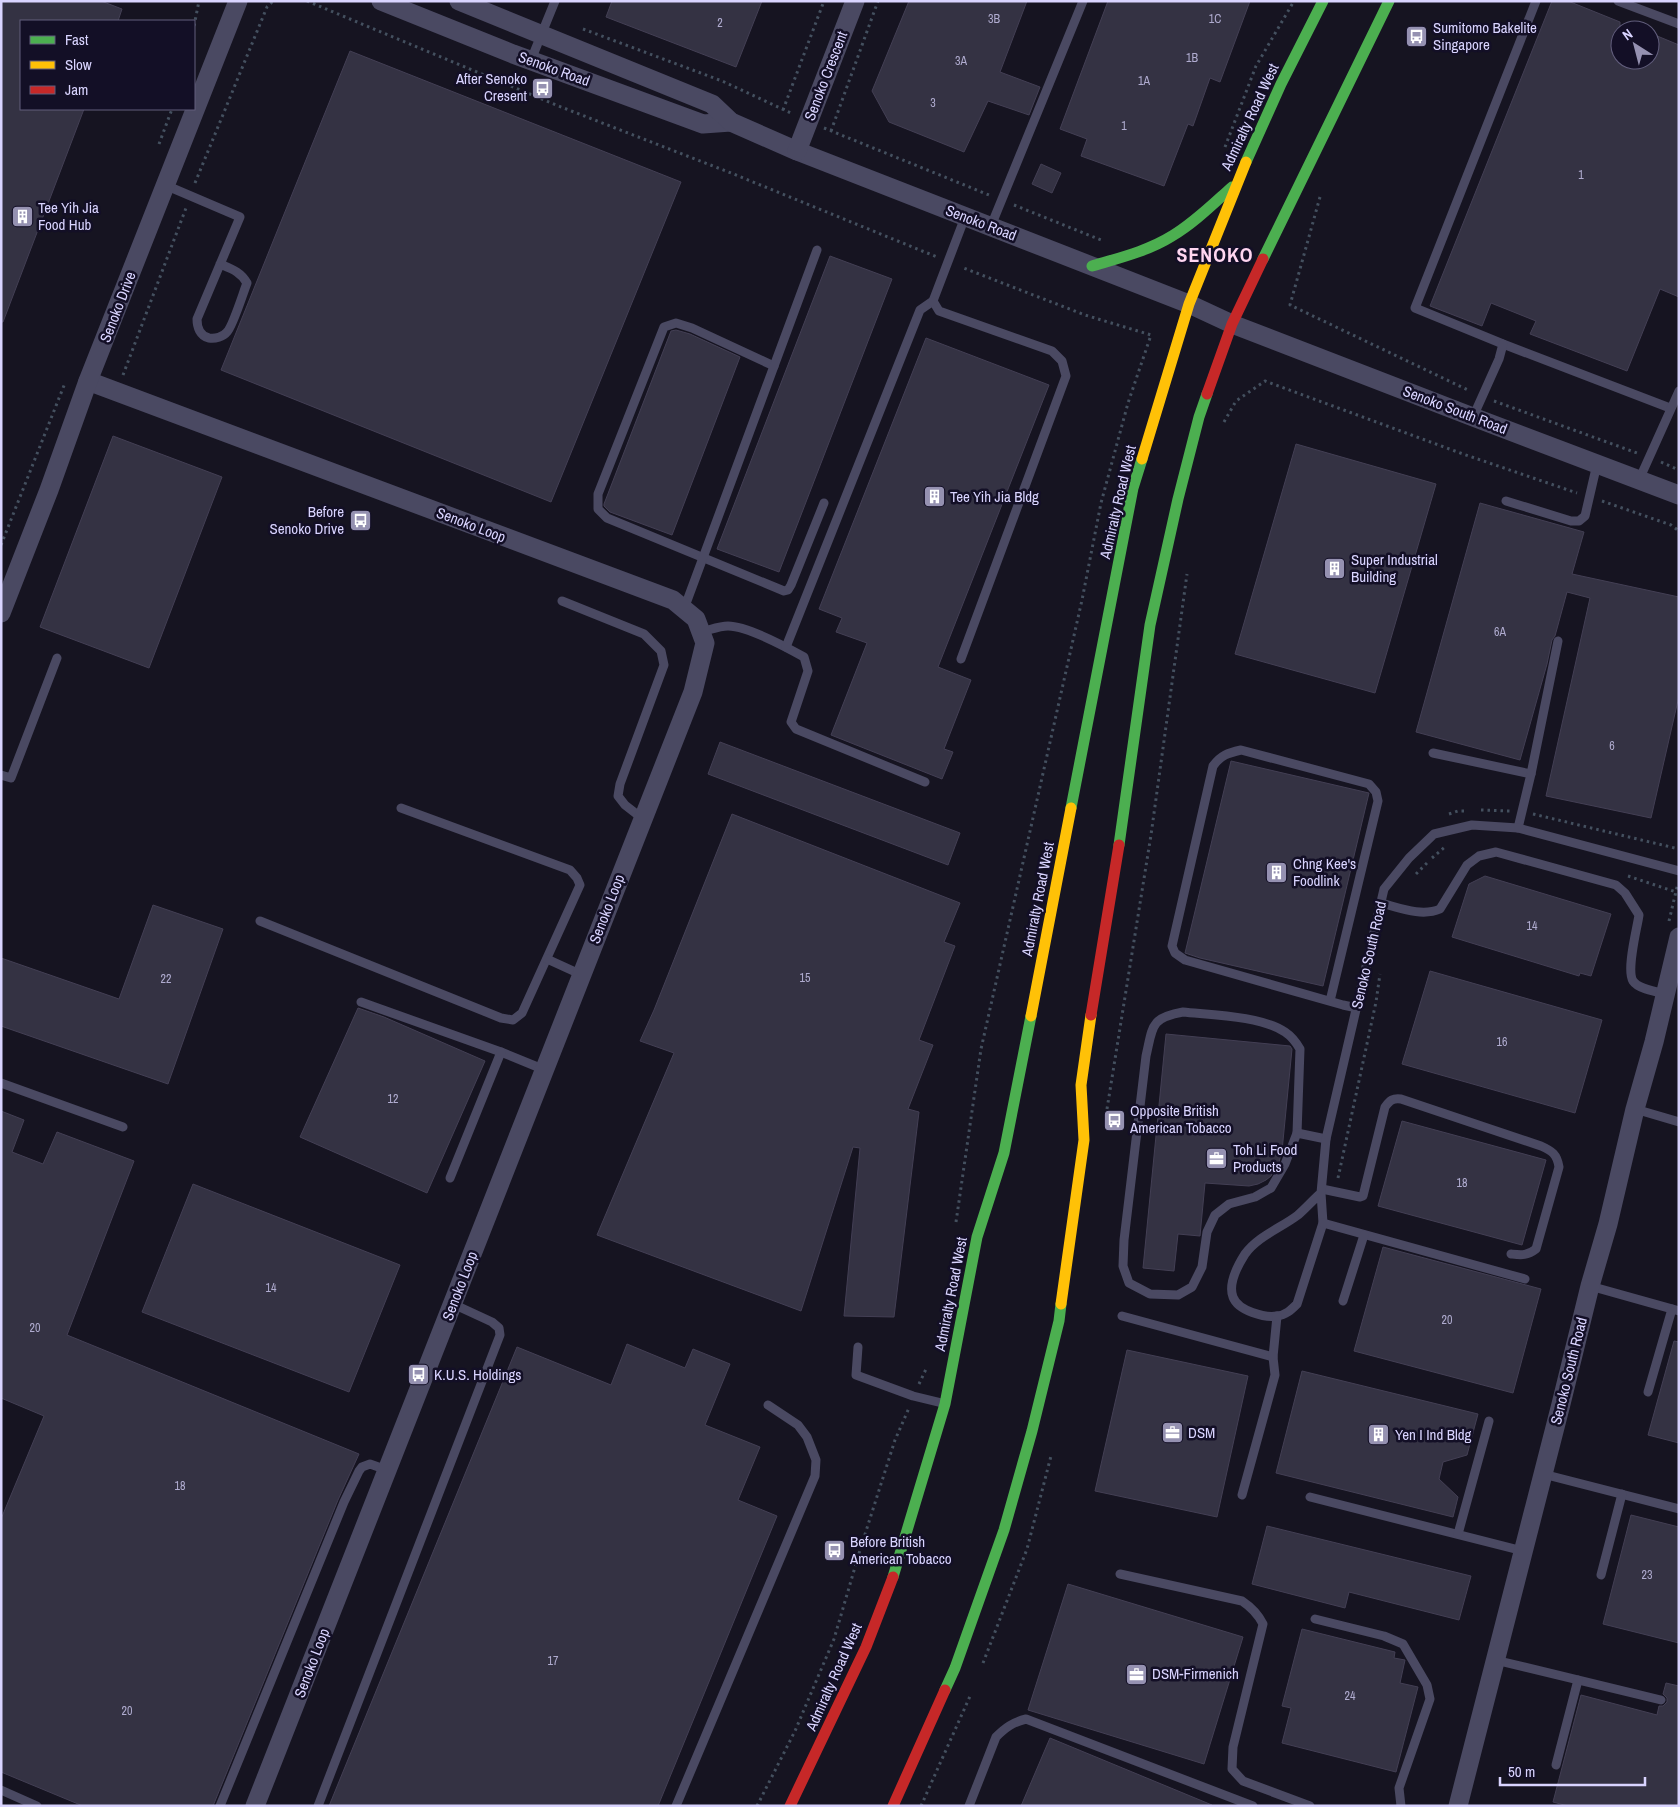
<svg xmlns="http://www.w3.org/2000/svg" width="1680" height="1807" font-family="'Archivo Narrow',sans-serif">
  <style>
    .building { fill: #343243; stroke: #433f54 }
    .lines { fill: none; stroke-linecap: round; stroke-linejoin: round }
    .path { stroke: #44505f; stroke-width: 3; stroke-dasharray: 2.5 4; stroke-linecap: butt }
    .lane { stroke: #4a4962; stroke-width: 9 }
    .street { stroke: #4a4962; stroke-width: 19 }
    .fast { stroke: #4caf50; stroke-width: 11 }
    .slow { stroke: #ffc107; stroke-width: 11 }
    .jam { stroke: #c62828; stroke-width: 11 }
    .labels { text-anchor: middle; stroke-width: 5; stroke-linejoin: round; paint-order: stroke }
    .number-label { font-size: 12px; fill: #b0acd0 }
    .poi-label { font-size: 15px; fill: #d9d4ff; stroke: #130f26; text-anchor: start }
    .street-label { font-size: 15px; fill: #d9d4ff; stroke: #130f26 }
    .district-label { font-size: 20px; font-weight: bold; letter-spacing: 1px; fill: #ffd6f0; stroke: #130f26 }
  </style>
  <rect width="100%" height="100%" fill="#161421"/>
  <g class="building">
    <path d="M1 1H101L122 9 118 21H21V109H84L3 322H1Z"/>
    <path d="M612 1H762L736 67 606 17Z"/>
    <path d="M909 1H1027L1000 72 1040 87 1029 115 988 101 964 152 889 122 872 91Z"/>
    <path d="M1108 1H1250L1220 82 1210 78 1193 126 1188 124 1164 186 1081 156 1087 139 1060 129Z"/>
    <path d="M1552 1H1568L1620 22V60H1650V33L1679 45V297L1660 289 1627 371 1530 334 1536 321 1491 303 1482 326 1430 306Z"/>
    <path d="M350 51 681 182 551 502 221 370Z"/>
    <path d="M1041 164 1061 173 1052 193 1032 184Z"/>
    <path d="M830 256 892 279 779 572 717 549Z"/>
    <path d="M676 330 690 334 740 357 672 535 610 512 604 506V504L671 331Z"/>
    <path d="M926 338 1049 385 938 667 971 680 944 749 953 752 942 779 831 735 867 643 836 632 842 618 819 609Z"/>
    <path d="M113 436 222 477 149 668 40 627Z"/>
    <path d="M1296 444 1436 484 1375 693 1235 654Z"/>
    <path d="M1480 503 1584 532 1572 574 1679 597V696L1651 818 1546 796 1590 598 1567 592 1555 636 1552 640 1547 664 1520 760 1416 732Z"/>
    <path d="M720 742 960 833 948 865 708 774Z"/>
    <path d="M1231 761 1369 793 1323 986 1200 958 1185 953Z"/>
    <path d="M732 814 960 903 944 942 955 946 919 1040 933 1045 908 1109 919 1112 894 1317 844 1316 860 1148 853 1147 801 1311 597 1235 674 1053 640 1041 654 1010Z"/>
    <path d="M1485 876 1611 914 1591 976 1580 973 1579 976 1452 937 1469 884Z"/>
    <path d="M153 905 223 929 168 1084 1 1026V958L119 999Z"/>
    <path d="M1430 971 1602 1020 1575 1113 1402 1064Z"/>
    <path d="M358 1008 384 1017 485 1061 427 1193 300 1137Z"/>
    <path d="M1166 1034 1290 1046 1292 1049 1282 1151 1279 1162 1271 1176 1266 1180 1258 1184 1249 1186 1205 1183 1200 1236 1178 1234 1174 1271 1143 1268Z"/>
    <path d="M1 1111 24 1120 12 1152 43 1164 57 1132 134 1161 67 1335 359 1454 338 1500 213 1806H83L1 1772V1519L44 1416 1 1398Z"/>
    <path d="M1402 1121 1546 1160 1522 1245 1378 1206Z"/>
    <path d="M193 1184 400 1265 349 1392 142 1312Z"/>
    <path d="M1383 1247 1541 1289 1513 1393 1354 1351Z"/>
    <path d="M1674 1341 1679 1342V1443L1648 1435Z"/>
    <path d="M627 1344 685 1368 693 1349 730 1364 705 1425 760 1447 738 1500 777 1516 658 1806H329L517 1347 611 1385Z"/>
    <path d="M1127 1350 1248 1376 1217 1517 1095 1491Z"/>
    <path d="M1302 1371 1478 1414 1467 1455 1443 1462 1439 1479 1458 1497 1453 1517 1276 1473Z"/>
    <path d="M1631 1515 1679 1527V1643L1603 1624Z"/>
    <path d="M1267 1526 1471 1576 1459 1620 1349 1592 1345 1608 1252 1584Z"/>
    <path d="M1068 1584 1243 1637 1204 1764 1028 1710Z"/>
    <path d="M1302 1629 1395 1652 1394 1658 1405 1660 1400 1683 1418 1687 1396 1772 1282 1743 1291 1708 1282 1706Z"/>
    <path d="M1666 1683 1679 1686V1806H1568L1553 1802 1581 1695 1657 1715 1659 1706H1663L1667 1702V1698L1663 1694Z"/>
    <path d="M1050 1738 1212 1805V1806H1021Z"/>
  </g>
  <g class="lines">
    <g class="path">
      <path d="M307 1 556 105 731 173 937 257"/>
      <path d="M194 26 199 1"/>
      <path d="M583 29 722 81 793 114"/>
      <path d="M783 110 824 1"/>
      <path d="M824 128 989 195"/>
      <path d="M831 131 878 1"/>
      <path d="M159 144 172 109"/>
      <path d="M1225 147 1256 66 1294 1"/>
      <path d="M195 183 267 7 273 1"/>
      <path d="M1320 197 1290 305 1470 391"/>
      <path d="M1014 205 1101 240"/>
      <path d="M123 375 186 208"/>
      <path d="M1494 401 1637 453"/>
      <path d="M1224 422 1236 401 1265 381 1463 454 1577 493"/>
      <path d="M1661 462 1679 470"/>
      <path d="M1602 501 1671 525 1679 531"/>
      <path d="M1 545 65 383"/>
      <path d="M1481 810 1510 811"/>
      <path d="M1449 814 1458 811H1465"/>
      <path d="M1533 814 1679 849"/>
      <path d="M1432 858 1446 846"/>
      <path d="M1416 874 1427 863"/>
      <path d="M1628 876 1676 892"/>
      <path d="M1669 921 1678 883"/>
      <path d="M1107 1109 1151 835 1187 574"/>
      <path d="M1338 1178 1376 1002 1380 974"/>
      <path d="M956 1222 981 1049 1082 600 1101 503 1128 403 1151 335 1085 315 961 267"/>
      <path d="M919 1384 927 1367"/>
      <path d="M983 1663 1027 1549 1051 1456"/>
      <path d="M757 1806 795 1731 834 1639 860 1550 895 1440 909 1408"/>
      <path d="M921 1806 971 1694"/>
    </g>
    <g class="lane">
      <path d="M1536 1 1415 308 1503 344 1670 408"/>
      <path d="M1618 1 1679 24"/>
      <path d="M531 60 555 1"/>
      <path d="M165 185 240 217 197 319C197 327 200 336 209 338 215 339 223 337 227 332 233 326 243 293 247 283 241 272 232 269 220 264"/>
      <path d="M991 226 1083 1"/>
      <path d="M774 366 692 328 676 323 664 327 598 494V509L607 518 784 591 788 590 791 585 824 503"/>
      <path d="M1473 417 1499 359 1503 344"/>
      <path d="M1639 480 1679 391"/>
      <path d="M1506 501 1571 521H1579L1585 516 1597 464"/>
      <path d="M562 601 644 634 661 651 664 665 620 784 618 796 625 805 643 819"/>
      <path d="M684 609 817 250"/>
      <path d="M701 632C710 630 719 626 728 626 747 626 786 647 804 657L808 671 791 722 796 729 925 782"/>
      <path d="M786 647 920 310 933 301"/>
      <path d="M961 659 1066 376 1062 361 1052 351 939 311 933 301 965 217"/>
      <path d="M1433 753 1531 774"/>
      <path d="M1 775 11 778 57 658"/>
      <path d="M1518 828 1531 774 1558 641"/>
      <path d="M1381 903C1400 908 1422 917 1440 909L1467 865 1479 856 1496 852 1616 885 1625 893 1639 915C1637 929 1626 970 1633 981 1638 989 1657 992 1666 994"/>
      <path d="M260 921 501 1018 513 1020 522 1013 580 885 577 878 570 870 401 808"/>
      <path d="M547 959 582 975"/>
      <path d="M1330 1001 1378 801 1376 792 1369 784 1241 750C1228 753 1221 755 1213 766L1172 946 1175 953 1185 960 1343 1005 1357 1008"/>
      <path d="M361 1002 501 1052 545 1070"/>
      <path d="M1183 1012C1212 1015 1261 1016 1285 1032 1291 1036 1296 1042 1300 1049L1297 1133 1285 1164 1271 1188 1255 1197 1229 1204 1215 1215 1207 1232 1202 1267 1192 1287 1178 1295 1150 1294 1129 1283 1123 1266 1124 1240 1146 1056C1153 1026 1150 1018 1183 1012Z"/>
      <path d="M1 1083 123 1127"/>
      <path d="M1635 1109 1679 1122"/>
      <path d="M1297 1133 1326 1139"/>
      <path d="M450 1178 501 1052"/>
      <path d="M1322 1189 1360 1197 1363 1196 1385 1107C1390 1100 1393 1098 1401 1099L1541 1146C1552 1151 1557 1154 1559 1167L1536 1249C1527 1256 1521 1255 1511 1254"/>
      <path d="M1321 1193 1323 1223 1297 1304C1291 1310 1286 1315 1277 1316 1265 1318 1238 1311 1233 1297 1228 1284 1238 1265 1245 1254 1258 1236 1281 1228 1298 1215 1306 1208 1313 1200 1321 1193L1326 1139 1384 889 1409 858 1434 834 1472 825 1518 828 1679 871"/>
      <path d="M1323 1223 1525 1279"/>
      <path d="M1590 1286 1679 1311"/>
      <path d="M1343 1301 1364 1235"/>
      <path d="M1122 1316 1273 1357"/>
      <path d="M858 1347 856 1375 913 1396 942 1403"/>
      <path d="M1648 1392 1672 1309"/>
      <path d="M1543 1474 1679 1509"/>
      <path d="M1242 1495 1275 1375 1273 1357 1277 1316"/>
      <path d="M1310 1497 1523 1551"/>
      <path d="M1458 1534 1489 1421"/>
      <path d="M1120 1574 1242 1601C1251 1607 1258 1614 1263 1624L1233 1747 1232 1769 1243 1781 1310 1806"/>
      <path d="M1601 1575 1622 1494"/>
      <path d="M1315 1619 1384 1636 1403 1644 1427 1685 1430 1699 1399 1788 1401 1806"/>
      <path d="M1495 1660 1661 1700"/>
      <path d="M1556 1765 1578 1680"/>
      <path d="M1 1790 37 1806"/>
      <path d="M220 1806 344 1502 359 1471 362 1467 370 1464 387 1470"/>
      <path d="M318 1806 500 1335 499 1328 492 1322 453 1304"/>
      <path d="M676 1806 815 1476 816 1460 807 1437 798 1425 768 1405"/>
      <path d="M969 1806 996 1737C1005 1728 1013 1722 1026 1719L1253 1806"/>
    </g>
    <g class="street">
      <path d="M381 1 513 54 703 124 731 122"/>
      <path d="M459 1 712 104 731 122 797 151 1189 304 1232 324 1473 417 1679 495"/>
      <path d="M797 151 855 1"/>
      <path d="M88 381 673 600 696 619 705 643 693 692 255 1806"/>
      <path d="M1 613 49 490 88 381 238 1"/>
      <path d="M1458 1806 1561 1404 1590 1286 1608 1224 1635 1109 1654 1042 1679 937"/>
    </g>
    <g class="fast">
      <path d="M1246 162 1281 84 1323 1"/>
      <path d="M1263 259 1389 1"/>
      <path d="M1092 266C1119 258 1148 251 1172 236 1194 223 1213 204 1232 187"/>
      <path d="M1071 808 1133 488 1142 459"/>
      <path d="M1119 845 1150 625 1178 499 1199 417 1207 394"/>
      <path d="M893 1577 945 1404 977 1237 1004 1153 1031 1016"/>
      <path d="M945 1690 955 1668 1004 1530 1032 1431 1059 1321 1061 1304"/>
    </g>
    <g class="slow">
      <path d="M1142 459 1189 304 1246 162"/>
      <path d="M1031 1016 1071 808"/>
      <path d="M1061 1304 1084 1140 1081 1085 1091 1015"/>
    </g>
    <g class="jam">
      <path d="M1207 394 1232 324 1263 259"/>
      <path d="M1091 1015 1119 845"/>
      <path d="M790 1806 866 1647 893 1577"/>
      <path d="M893 1806 945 1690"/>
    </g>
  </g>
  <defs>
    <symbol id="bus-square" viewBox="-11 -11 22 22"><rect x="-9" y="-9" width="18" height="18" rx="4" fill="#9591b1" stroke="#130f26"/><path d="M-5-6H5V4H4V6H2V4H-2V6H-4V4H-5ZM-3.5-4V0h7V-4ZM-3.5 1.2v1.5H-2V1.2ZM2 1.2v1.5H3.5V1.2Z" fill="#fff"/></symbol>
    <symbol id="building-square" viewBox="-11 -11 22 22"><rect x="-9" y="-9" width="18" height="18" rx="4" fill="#9591b1" stroke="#130f26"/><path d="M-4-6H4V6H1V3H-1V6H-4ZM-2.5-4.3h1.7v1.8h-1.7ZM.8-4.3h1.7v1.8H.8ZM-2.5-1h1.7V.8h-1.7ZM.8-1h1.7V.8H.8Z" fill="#fff"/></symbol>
    <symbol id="office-square" viewBox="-11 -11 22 22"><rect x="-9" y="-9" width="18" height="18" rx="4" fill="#9591b1" stroke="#130f26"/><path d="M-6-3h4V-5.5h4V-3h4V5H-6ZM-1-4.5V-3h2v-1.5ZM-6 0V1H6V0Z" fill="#fff"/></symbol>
  </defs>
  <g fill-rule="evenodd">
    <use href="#bus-square" x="1404" y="24" width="25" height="25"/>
    <use href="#bus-square" x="530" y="76" width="25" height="25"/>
    <use href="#building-square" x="10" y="204" width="25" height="25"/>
    <use href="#building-square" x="922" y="484" width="25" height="25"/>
    <use href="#bus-square" x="348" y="508" width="25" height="25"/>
    <use href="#building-square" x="1322" y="556" width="25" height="25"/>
    <use href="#building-square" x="1264" y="860" width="25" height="25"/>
    <use href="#bus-square" x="1102" y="1108" width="25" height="25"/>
    <use href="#office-square" x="1204" y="1146" width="25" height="25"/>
    <use href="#bus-square" x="406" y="1362" width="25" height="25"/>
    <use href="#office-square" x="1160" y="1420" width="25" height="25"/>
    <use href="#building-square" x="1366" y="1422" width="25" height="25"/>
    <use href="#bus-square" x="822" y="1538" width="25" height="25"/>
    <use href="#office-square" x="1124" y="1662" width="25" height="25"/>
  </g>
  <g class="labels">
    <g class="number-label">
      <text x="994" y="23">3B</text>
      <text x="1215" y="23">1C</text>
      <text x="720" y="27">2</text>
      <text x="1192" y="62">1B</text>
      <text x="961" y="65">3A</text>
      <text x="1144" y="85">1A</text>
      <text x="933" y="107">3</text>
      <text x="1124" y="130">1</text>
      <text x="1581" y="179">1</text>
      <text x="1500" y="636">6A</text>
      <text x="1612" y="750">6</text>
      <text x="1532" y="930">14</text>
      <text x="805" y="982">15</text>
      <text x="166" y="983">22</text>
      <text x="1502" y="1046">16</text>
      <text x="393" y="1103">12</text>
      <text x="1462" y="1187">18</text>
      <text x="271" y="1292">14</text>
      <text x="1447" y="1324">20</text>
      <text x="35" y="1332">20</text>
      <text x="180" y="1490">18</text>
      <text x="1647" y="1579">23</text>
      <text x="553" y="1665">17</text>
      <text x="1350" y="1700">24</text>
      <text x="127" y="1715">20</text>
    </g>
    <g class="poi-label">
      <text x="1433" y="33">Sumitomo Bakelite<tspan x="1433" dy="17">Singapore</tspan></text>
      <text x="527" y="84" text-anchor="end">After Senoko<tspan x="527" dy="17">Cresent</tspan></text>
      <text x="38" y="213">Tee Yih Jia<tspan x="38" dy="17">Food Hub</tspan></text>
      <text x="950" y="502">Tee Yih Jia Bldg</text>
      <text x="344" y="517" text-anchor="end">Before<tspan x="344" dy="17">Senoko Drive</tspan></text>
      <text x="1351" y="565">Super Industrial<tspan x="1351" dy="17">Building</tspan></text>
      <text x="1293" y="869">Chng Kee's<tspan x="1293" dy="17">Foodlink</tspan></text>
      <text x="1130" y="1116">Opposite British<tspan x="1130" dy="17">American Tobacco</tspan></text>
      <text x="1233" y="1155">Toh Li Food<tspan x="1233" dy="17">Products</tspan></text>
      <text x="434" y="1380">K.U.S. Holdings</text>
      <text x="1188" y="1438">DSM</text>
      <text x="1395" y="1440">Yen I Ind Bldg</text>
      <text x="850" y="1547">Before British<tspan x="850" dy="17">American Tobacco</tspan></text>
      <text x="1152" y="1679">DSM-Firmenich</text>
    </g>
    <g class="street-label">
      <text transform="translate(554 69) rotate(20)" y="5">Senoko Road</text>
      <text transform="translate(826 76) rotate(-69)" y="5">Senoko Crescent</text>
      <text transform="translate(1250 117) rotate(-65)" y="5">Admiralty Road West</text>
      <text transform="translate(981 223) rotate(21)" y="5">Senoko Road</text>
      <text transform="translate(118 307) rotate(-69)" y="5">Senoko Drive</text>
      <text transform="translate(1455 410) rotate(21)" y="5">Senoko South Road</text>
      <text transform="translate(1118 502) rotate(-77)" y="5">Admiralty Road West</text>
      <text transform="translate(471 525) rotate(21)" y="5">Senoko Loop</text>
      <text transform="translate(1038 899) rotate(-79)" y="5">Admiralty Road West</text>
      <text transform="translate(607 909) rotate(-69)" y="5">Senoko Loop</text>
      <text transform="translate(1369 955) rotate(-77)" y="5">Senoko South Road</text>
      <text transform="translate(460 1286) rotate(-69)" y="5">Senoko Loop</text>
      <text transform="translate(951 1294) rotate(-79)" y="5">Admiralty Road West</text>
      <text transform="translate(1569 1371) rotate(-76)" y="5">Senoko South Road</text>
      <text transform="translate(312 1663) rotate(-69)" y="5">Senoko Loop</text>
      <text transform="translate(834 1677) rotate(-66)" y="5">Admiralty Road West</text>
    </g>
    <g class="district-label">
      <text x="1215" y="262">SENOKO</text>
    </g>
  </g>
  <rect width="1680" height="1807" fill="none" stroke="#d9d4ff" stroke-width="5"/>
  <rect x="20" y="20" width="175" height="90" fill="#130f26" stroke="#625e7d"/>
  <rect x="30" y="36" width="25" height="8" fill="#4caf50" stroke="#625e7d"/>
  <text x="65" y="45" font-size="15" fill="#d9d4ff">Fast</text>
  <rect x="30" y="61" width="25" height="8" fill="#ffc107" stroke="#625e7d"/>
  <text x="65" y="70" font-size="15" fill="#d9d4ff">Slow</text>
  <rect x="30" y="86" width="25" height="8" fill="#c62828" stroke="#625e7d"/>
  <text x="65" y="95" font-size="15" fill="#d9d4ff">Jam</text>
  <g transform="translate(1635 45) rotate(324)"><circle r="24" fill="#130f26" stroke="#625e7d"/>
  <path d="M0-4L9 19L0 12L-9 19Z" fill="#9591b1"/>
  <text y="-8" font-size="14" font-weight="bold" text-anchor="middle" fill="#d9d4ff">N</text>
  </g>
  <path d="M1500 1777v8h145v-8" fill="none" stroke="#d9d4ff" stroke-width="2.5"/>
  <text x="1508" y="1777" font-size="15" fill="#d9d4ff" stroke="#130f26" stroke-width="4" paint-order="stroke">50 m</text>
</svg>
